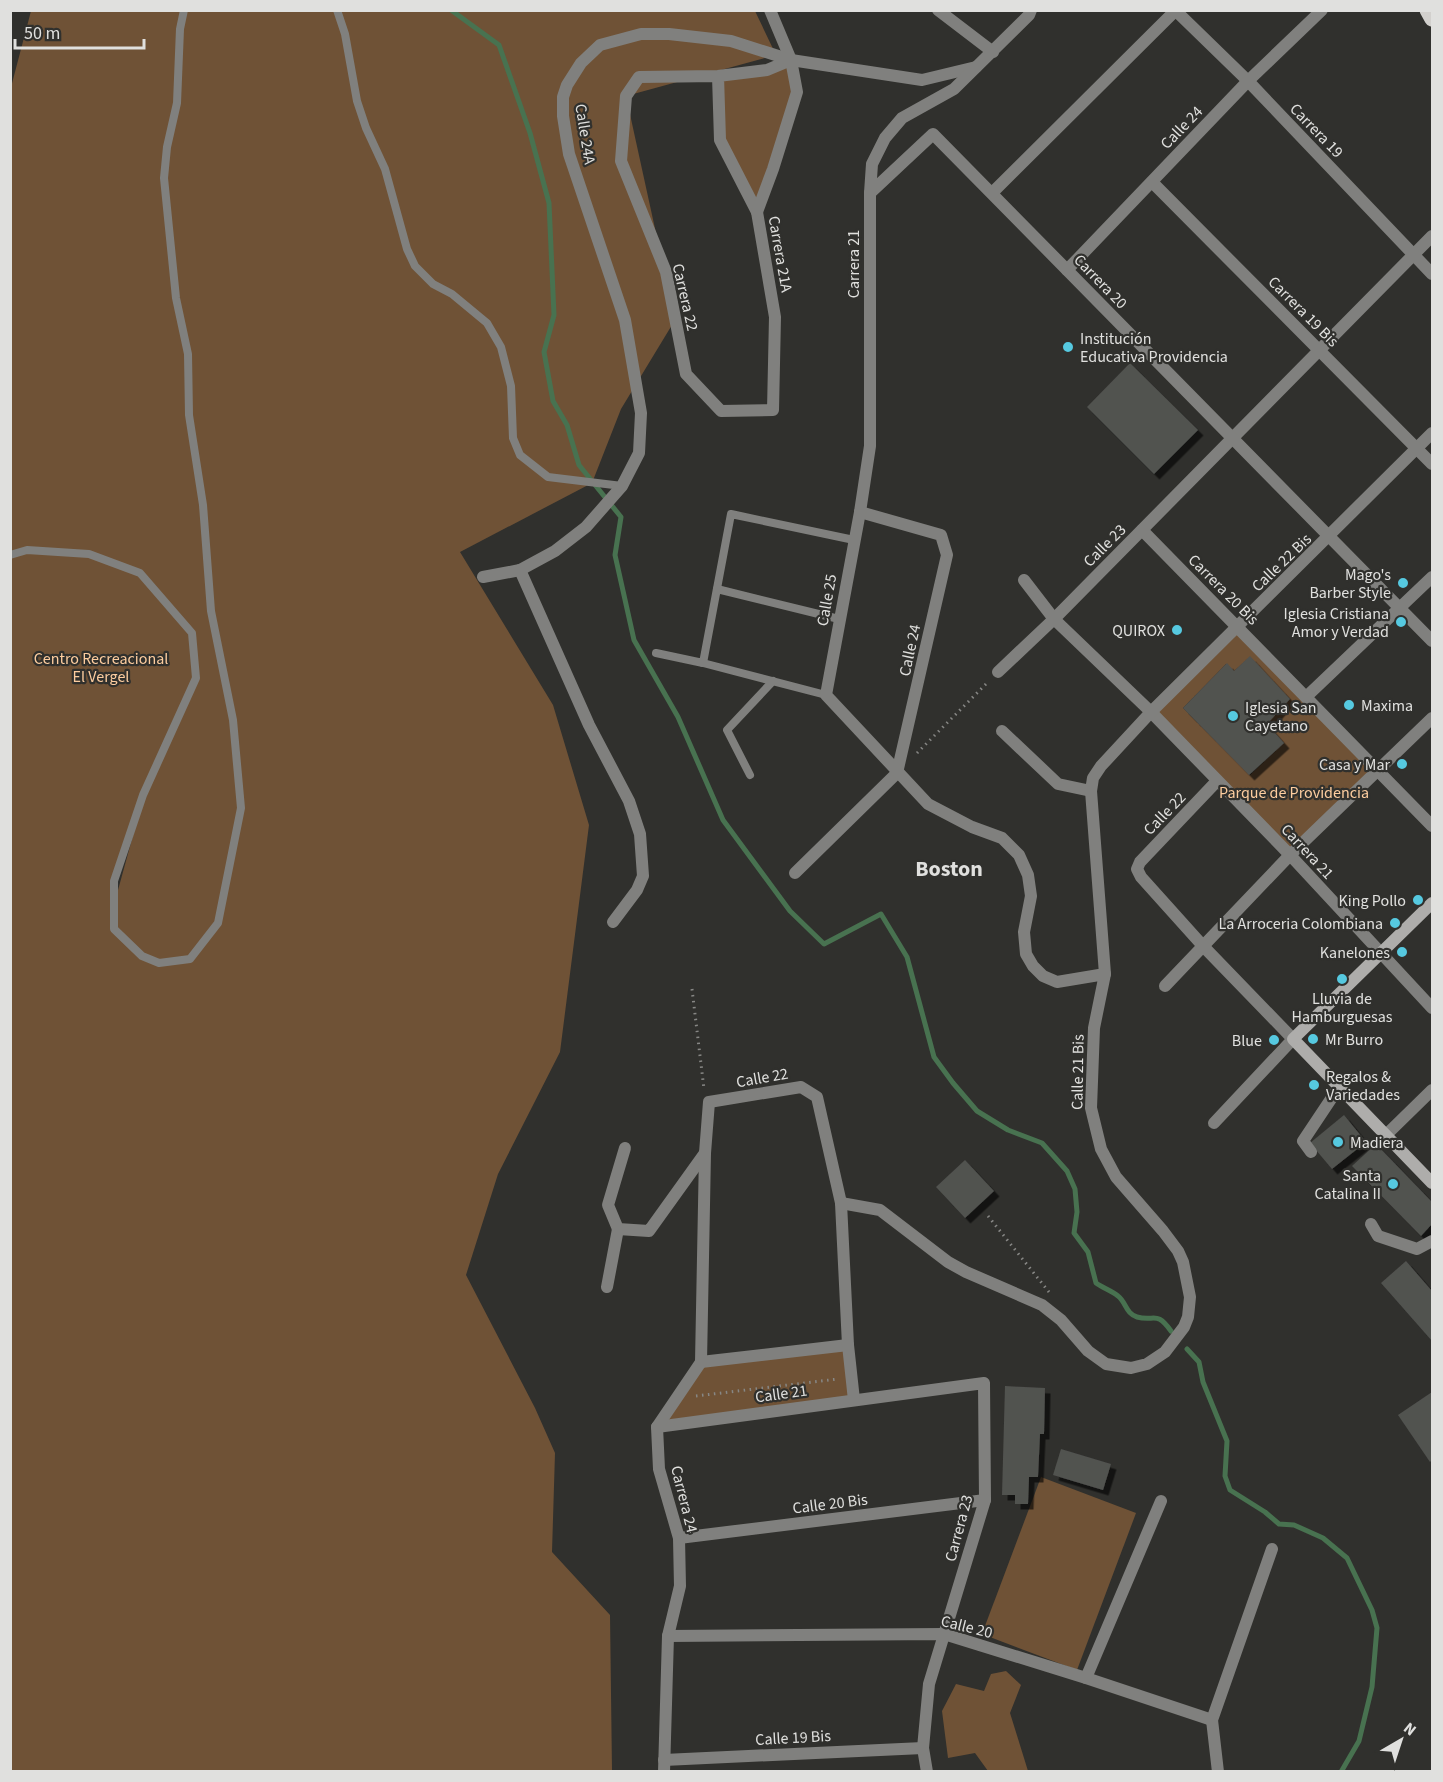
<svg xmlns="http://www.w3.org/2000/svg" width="1443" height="1782" font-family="'Source Sans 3',sans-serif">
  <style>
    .green { fill: #6f5236; fill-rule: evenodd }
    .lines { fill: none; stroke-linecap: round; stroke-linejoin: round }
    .stream { stroke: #487250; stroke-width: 5 }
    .building { fill: #51524f; filter: url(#shadow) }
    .path { stroke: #878785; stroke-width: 3; stroke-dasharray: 1.5 4.5; stroke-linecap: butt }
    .service { stroke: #80807e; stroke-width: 8 }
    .minor { stroke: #80807e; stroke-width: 12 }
    .tertiary { stroke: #80807e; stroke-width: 12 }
    .secondary { stroke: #aeadab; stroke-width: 12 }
    .primary { stroke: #d2d0cd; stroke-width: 15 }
    .poi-dot { fill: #56c9e0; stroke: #30302d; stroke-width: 2 }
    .labels { text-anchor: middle; stroke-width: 4.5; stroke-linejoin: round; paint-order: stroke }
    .street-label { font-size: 16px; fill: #e0e0de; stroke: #30302d }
    .poi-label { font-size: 16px; fill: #e0e0de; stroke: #30302d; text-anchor: end }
    .park-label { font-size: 16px; fill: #fdcd9f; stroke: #30302d }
    .district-label { font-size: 22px; font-weight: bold; fill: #e0e0de; stroke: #30302d }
  </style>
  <defs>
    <filter id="shadow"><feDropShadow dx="5.5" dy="5.5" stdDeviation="0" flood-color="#0009"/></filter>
  </defs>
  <rect width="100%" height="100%" fill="#30302d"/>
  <g class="green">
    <path d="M31 11H755L776 55 626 96 675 320 621 409 592 483 460 552 553 705 589 825 560 1052 498 1174 466 1275 535 1408 555 1453 552 1552 610 1615 612 1771H11L10 91ZM140 810 115 901 114 881Z"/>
    <path d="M791 60 797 92 757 212 720 140 718 76Z"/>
    <path d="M1238 627 1378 769 1290 855 1151 713ZM1250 657 1290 699 1267 724 1284 743 1250 775 1183 708 1226 664 1234 671Z"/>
    <path d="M848 1345 854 1400 657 1427 701 1362Z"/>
    <path d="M1041 1477 1136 1513 1077 1670 982 1634Z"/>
    <path d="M1006 1671 1021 1685 1010 1713 1028 1771H988L975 1753 948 1758 942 1711 956 1684 984 1691 991 1674Z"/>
  </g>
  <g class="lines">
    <g class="stream">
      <path d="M451 10 499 45 530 133 549 203 554 315 544 352 553 401 567 425 579 465 621 517 615 555 634 640 678 717 723 820 790 911 824 944 881 914 907 957 934 1057 953 1083 977 1111 1008 1130 1042 1143 1067 1171 1075 1189 1077 1212 1074 1233 1088 1252 1096 1283C1103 1288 1112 1291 1118 1296 1126 1302 1126 1314 1137 1317 1155 1322 1156 1310 1171 1331"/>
      <path d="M1187 1349 1199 1362 1203 1382 1227 1441 1225 1476 1230 1490 1265 1512 1279 1524 1294 1525 1323 1538 1347 1558 1372 1610 1377 1628 1372 1687 1359 1741 1341 1772"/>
    </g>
  </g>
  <g class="building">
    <path d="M1130 363 1198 430 1154 474 1087 407Z"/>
    <path d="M1250 656 1290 699 1267 724 1284 743 1249 775 1183 708 1227 663 1234 671Z"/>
    <path d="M1344 1115 1366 1142 1332 1169 1310 1143Z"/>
    <path d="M1376 1144 1432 1202V1224L1421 1236 1352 1166Z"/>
    <path d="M965 1160 994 1191 965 1218 936 1187Z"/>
    <path d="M1406 1261 1432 1291V1341L1381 1283Z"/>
    <path d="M1005 1386 1045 1388 1044 1434H1040L1038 1477H1029L1028 1504H1015V1495H1002Z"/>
    <path d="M1432 1392V1460L1430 1462 1398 1415Z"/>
    <path d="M1061 1449 1111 1464 1103 1490 1053 1475Z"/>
  </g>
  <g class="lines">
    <g class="path">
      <path d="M917 753 988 682"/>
      <path d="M692 989 704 1089"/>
      <path d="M988 1216 1049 1292"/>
      <path d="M696 1396 838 1379"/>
    </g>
    <g class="service">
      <path d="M337 10 345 34 357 101 366 128 385 169 407 249 415 266 433 284 452 294 487 323 501 347 511 386 513 438 520 455 548 477 622 486"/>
      <path d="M10 555 27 550 89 554 140 573 192 633 196 678 143 795 114 881V929L142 956 159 963 190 959 218 923 241 808 233 720 211 611 203 505 189 415 188 354 176 298 164 178 167 147 177 103 180 29 184 10"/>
      <path d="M717 589 839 619"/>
      <path d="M656 653 703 663 731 514 854 540"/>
      <path d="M703 663 826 695"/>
      <path d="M750 775 727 730 773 681"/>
    </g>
    <g class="minor">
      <path d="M938 10 993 52"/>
      <path d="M718 76 720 140 757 212 775 317 773 410 721 411 686 374 666 272 621 161 626 96 639 77 718 76 767 70 791 60"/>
      <path d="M870 193 933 134 1067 270"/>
      <path d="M992 193 1175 11"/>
      <path d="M757 212 773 169 797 92 791 60 770 10"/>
      <path d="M860 512 941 535 947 555 897 773"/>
      <path d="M1142 530 1432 826"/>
      <path d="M520 570 589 725 629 801 640 834 643 876 637 890 613 922"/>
      <path d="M483 577 520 570 555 551 586 527 622 486 639 453 641 413 625 320 569 154 563 116V97L567 85 581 63 600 45 641 34H669L731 41 791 60 922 80 976 67"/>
      <path d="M1024 580 1054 619 1151 712 1290 855 1432 1008"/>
      <path d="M998 672 1054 619 1432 236"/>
      <path d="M1306 697 1432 577"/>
      <path d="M1002 731 1058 784 1091 791"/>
      <path d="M795 873 897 773"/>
      <path d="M1105 974 1091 791 1093 778 1101 766 1151 712 1432 433"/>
      <path d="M1165 986 1290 855 1432 718"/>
      <path d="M1214 1123 1293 1039 1203 946 1141 877 1137 869 1140 862 1217 781"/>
      <path d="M1386 1135 1432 1090"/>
      <path d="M625 1148 608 1205 618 1229 649 1231 705 1153"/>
      <path d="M1311 1152 1303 1141 1339 1087"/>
      <path d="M841 1203 880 1210 948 1262 966 1272 1042 1305 1061 1320 1088 1351 1106 1364 1131 1368 1147 1364 1165 1352 1184 1327 1188 1317 1190 1297 1183 1262 1178 1251 1163 1231 1116 1177 1101 1149 1091 1108 1094 1028 1105 974 1057 982 1043 976 1033 966 1026 954 1024 932 1031 896 1028 875 1019 855 1002 838 972 827 928 804 826 695 860 512 870 446V193L872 164 885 138 902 118 954 89 1029 15 1031 10"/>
      <path d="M1371 1224 1378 1236 1417 1249 1432 1241"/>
      <path d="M607 1287 618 1229"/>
      <path d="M701 1362 848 1345"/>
      <path d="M657 1427 984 1383 985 1500 929 1684 923 1748 927 1772"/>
      <path d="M679 1538 985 1500"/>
      <path d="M668 1636 944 1634 1086 1678 1212 1720"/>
      <path d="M1086 1678 1161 1501"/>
      <path d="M664 1760 923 1748"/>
      <path d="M664 1772 668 1636 680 1586 679 1538 659 1469 657 1427 701 1362 705 1153 709 1102 801 1087 817 1097 841 1203 848 1345 854 1400"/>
      <path d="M1218 1772 1212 1720 1272 1549"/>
    </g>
    <g class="tertiary">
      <path d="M1175 10 1248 81 1432 274"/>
      <path d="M1322 10 1248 81 1067 270 1432 641"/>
      <path d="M1152 182 1432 464"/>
    </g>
    <path class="secondary" d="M1432 903 1293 1039 1432 1183"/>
    <path class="primary" d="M1427 10 1432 19"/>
  </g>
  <g class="poi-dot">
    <circle cx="1068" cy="347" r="6"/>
    <circle cx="1403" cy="583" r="6"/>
    <circle cx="1401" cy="622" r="6"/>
    <circle cx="1177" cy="630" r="6"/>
    <circle cx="1349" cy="705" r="6"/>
    <circle cx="1233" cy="716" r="6"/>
    <circle cx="1402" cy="764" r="6"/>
    <circle cx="1418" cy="900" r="6"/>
    <circle cx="1395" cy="923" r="6"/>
    <circle cx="1402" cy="952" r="6"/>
    <circle cx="1342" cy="979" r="6"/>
    <circle cx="1313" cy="1039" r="6"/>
    <circle cx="1274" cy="1040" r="6"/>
    <circle cx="1314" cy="1085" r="6"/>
    <circle cx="1338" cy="1142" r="6"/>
    <circle cx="1393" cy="1184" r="6"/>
  </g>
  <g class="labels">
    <g class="street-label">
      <text transform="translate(1181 127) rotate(-46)" y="6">Calle 24</text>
      <text transform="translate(1317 130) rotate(46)" y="6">Carrera 19</text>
      <text transform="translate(586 134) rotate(81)" y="6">Calle 24A</text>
      <text transform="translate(781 254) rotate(80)" y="6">Carrera 21A</text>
      <text transform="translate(853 264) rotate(-90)" y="6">Carrera 21</text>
      <text transform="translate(1101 281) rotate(46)" y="6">Carrera 20</text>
      <text transform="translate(686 297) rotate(77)" y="6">Carrera 22</text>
      <text transform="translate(1304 311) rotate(45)" y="6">Carrera 19 Bis</text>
      <text transform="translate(1104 545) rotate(-45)" y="6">Calle 23</text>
      <text transform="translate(1281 562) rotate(-44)" y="6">Calle 22 Bis</text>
      <text transform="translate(1224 589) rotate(45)" y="6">Carrera 20 Bis</text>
      <text transform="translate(826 600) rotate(-80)" y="6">Calle 25</text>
      <text transform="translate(909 650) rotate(-78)" y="6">Calle 24</text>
      <text transform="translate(1164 813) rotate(-46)" y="6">Calle 22</text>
      <text transform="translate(1308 851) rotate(47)" y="6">Carrera 21</text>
      <text transform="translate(1077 1072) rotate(-89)" y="6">Calle 21 Bis</text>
      <text transform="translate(762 1077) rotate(-10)" y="6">Calle 22</text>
      <text transform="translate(781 1393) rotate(-8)" y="6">Calle 21</text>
      <text transform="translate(685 1499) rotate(76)" y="6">Carrera 24</text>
      <text transform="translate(830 1503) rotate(-7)" y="6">Calle 20 Bis</text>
      <text transform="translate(958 1528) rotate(-75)" y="6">Carrera 23</text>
      <text transform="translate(967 1626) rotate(14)" y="6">Calle 20</text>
      <text transform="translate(793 1737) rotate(-3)" y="6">Calle 19 Bis</text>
    </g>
    <g class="poi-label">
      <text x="1080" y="344" text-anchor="start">Institución<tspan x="1080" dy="18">Educativa Providencia</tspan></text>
      <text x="1391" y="580">Mago's<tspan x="1391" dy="18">Barber Style</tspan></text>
      <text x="1389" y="619">Iglesia Cristiana<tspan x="1389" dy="18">Amor y Verdad</tspan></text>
      <text x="1165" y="636">QUIROX</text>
      <text x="1361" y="711" text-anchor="start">Maxima</text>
      <text x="1245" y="713" text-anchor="start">Iglesia San<tspan x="1245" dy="18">Cayetano</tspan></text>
      <text x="1390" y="770">Casa y Mar</text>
      <text x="1406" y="906">King Pollo</text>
      <text x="1383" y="929">La Arroceria Colombiana</text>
      <text x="1390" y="958">Kanelones</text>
      <text x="1342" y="1004" text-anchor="middle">Lluvia de<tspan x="1342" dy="18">Hamburguesas</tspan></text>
      <text x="1325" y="1045" text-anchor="start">Mr Burro</text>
      <text x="1262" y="1046">Blue</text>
      <text x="1326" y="1082" text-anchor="start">Regalos &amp;<tspan x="1326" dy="18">Variedades</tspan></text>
      <text x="1350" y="1148" text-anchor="start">Madiera</text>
      <text x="1381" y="1181">Santa<tspan x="1381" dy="18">Catalina II</tspan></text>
    </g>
    <g class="park-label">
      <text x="101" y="664">Centro Recreacional<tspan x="101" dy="18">El Vergel</tspan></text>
      <text x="1294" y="798">Parque de Providencia</text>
    </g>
    <g class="district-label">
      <text x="949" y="876">Boston</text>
    </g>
  </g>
  <rect width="1443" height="1782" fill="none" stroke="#e0e0de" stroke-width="24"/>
  <g transform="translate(1401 1740) rotate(39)" stroke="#30302d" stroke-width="4.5" paint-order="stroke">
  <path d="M0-4.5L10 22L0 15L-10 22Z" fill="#e0e0de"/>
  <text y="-9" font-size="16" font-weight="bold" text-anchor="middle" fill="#e0e0de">N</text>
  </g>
  <path d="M15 39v9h129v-9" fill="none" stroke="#e0e0de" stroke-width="3"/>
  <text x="24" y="39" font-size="18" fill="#e0e0de" stroke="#30302d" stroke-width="4.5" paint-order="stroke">50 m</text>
</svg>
